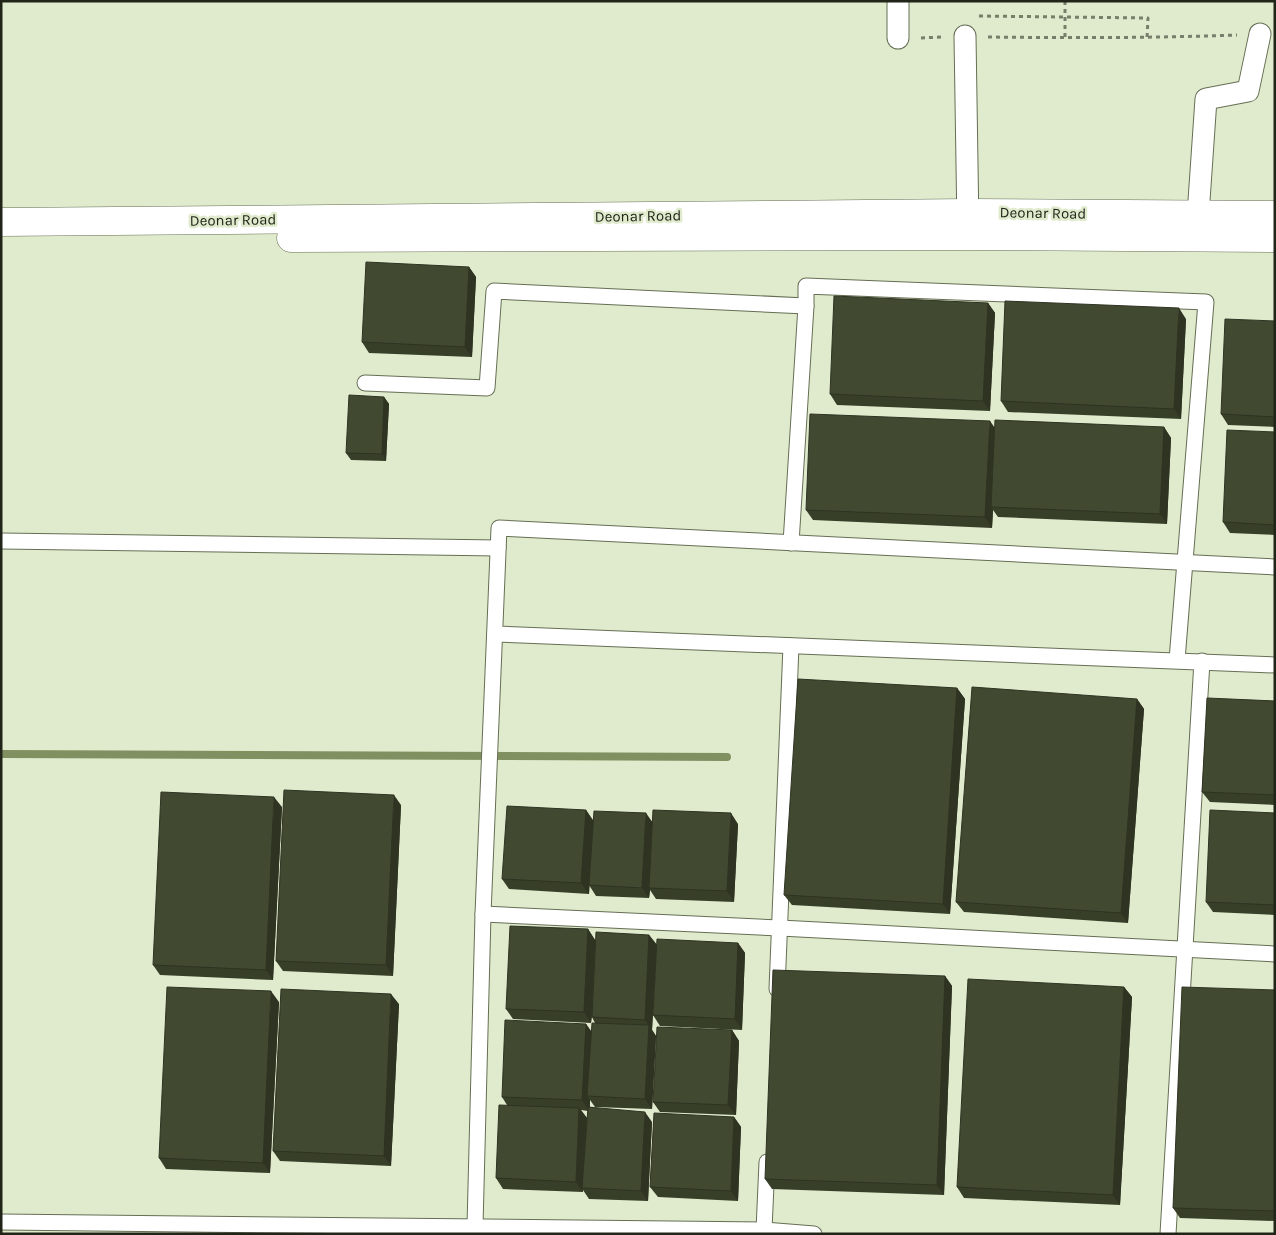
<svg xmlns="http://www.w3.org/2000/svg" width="1276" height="1235" font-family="Karla,sans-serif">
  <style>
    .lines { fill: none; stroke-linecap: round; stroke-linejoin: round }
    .stream { stroke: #809061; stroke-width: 8 }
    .service-casing { stroke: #656e54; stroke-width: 17 }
    .pedestrian-casing { stroke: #656e54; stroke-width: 23 }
    .tertiary-casing { stroke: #656e54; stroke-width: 29 }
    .path { stroke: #777e6a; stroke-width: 3; stroke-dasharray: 4 4; stroke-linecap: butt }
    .service { stroke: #fff; stroke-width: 15 }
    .pedestrian { stroke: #fff; stroke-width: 21 }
    .tertiary { stroke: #fff; stroke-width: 28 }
    .path-bridge { stroke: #777e6a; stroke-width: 3; stroke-dasharray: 4 4; stroke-linecap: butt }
    .wall { fill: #383f29; fill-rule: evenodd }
    .shaded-wall { fill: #2e3322 }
    .building { fill: #414930; stroke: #2e3322 }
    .labels { text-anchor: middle; stroke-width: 5; stroke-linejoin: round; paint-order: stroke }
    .street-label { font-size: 15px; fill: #202419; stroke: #e0ebcd }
  </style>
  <rect width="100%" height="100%" fill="#e0ebcd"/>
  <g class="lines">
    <path class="stream" d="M1 754 727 757"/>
    <defs>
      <g id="service">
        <path d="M365 383 487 388 494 291 806 306"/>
        <path d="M1 541 498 548"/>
        <path d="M791 543 806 306V286L1206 302 1177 660"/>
        <path d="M495 634 1275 665"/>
        <path d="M483 914 780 928 1275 954"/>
        <path d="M777 989 791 646"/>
        <path d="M1 1222 764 1230 814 1234"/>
        <path d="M475 1226 483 914 499 528 1275 567"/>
        <path d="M764 1230 767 1162"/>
        <path d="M1168 1234 1202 661"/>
      </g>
      <g id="pedestrian">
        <path d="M965 36 968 228"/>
        <path d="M898 38V1"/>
        <path d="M1198 215 1206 99 1248 91 1260 34"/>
      </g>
      <g id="tertiary">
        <path d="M1 222 968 213 1275 215"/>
        <path d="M291 238 968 236 1275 238"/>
      </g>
    </defs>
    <use href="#service" class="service-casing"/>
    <use href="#pedestrian" class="pedestrian-casing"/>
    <use href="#tertiary" class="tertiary-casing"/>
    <g class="path">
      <path d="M979 16 1148 18 1147 38"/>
      <path d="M988 37C1071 38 1154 38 1237 35"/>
      <path d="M921 38 942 37"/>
    </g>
    <use href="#service" class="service"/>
    <use href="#pedestrian" class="pedestrian"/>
    <use href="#tertiary" class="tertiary"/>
    <path class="path-bridge" d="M1065 1V38"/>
  </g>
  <g class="wall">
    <path d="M469 267 476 277 472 357 369 353 362 342Z"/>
    <path d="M988 303 995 313 990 411 837 405 830 394Z"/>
    <path d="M1186 319 1181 419 1008 412 1001 401Z"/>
    <path d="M1275 321V427L1228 425 1221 414Z"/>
    <path d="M384 397 389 404 386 461 351 460 346 453Z"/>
    <path d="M1164 427 1171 438 1167 524 998 517 993 510 992 528 813 520 806 510 994 428Z"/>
    <path d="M1275 432V535L1230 533 1223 522Z"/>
    <path d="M957 688 965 699 950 914 792 905 784 895Z"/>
    <path d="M1137 699 1144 709 1128 923 964 912 956 902Z"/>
    <path d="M1275 701V805L1210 802 1202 792Z"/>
    <path d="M401 805 393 976 283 971 276 961Z"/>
    <path d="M282 807 273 980 160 975 153 965Z"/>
    <path d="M586 810 593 820 738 824 734 902 656 899 650 890 649 898 596 896 589 885 591 854 589 894 509 889 502 879Z"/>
    <path d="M1275 813V915L1213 912 1206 902Z"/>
    <path d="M588 929 595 940 649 935 657 945 652 1030 656 1036 652 1109 595 1107 590 1100V1107L652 1122 648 1201 589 1199 583 1190V1192L503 1189 496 1178 507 1105 502 1097 586 1024 591 1031 595 1023 592 1017 591 1023 513 1019 506 1009ZM581 1110 588 1111 586 1137 587 1118Z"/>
    <path d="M738 943 745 953 742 1030 660 1026 653 1015Z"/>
    <path d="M945 976 952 986 944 1195 772 1189 765 1179Z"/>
    <path d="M1124 987 1132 997 1120 1205 964 1198 957 1187Z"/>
    <path d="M1275 990V1221L1180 1218 1173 1208Z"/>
    <path d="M279 1002 270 1173 166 1169 159 1158Z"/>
    <path d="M399 1004 391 1166 280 1161 273 1151Z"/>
    <path d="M732 1030 739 1041 736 1115 660 1112 653 1102Z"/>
    <path d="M734 1117 741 1127 738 1201 658 1197 650 1187Z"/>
  </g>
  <g class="shaded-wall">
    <path d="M469 267 476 277 472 357 465 347Z"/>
    <path d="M988 303 995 313 990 411 983 401Z"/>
    <path d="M1179 308 1186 319 1181 419 1174 409Z"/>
    <path d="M384 397 389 404 386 461 382 454Z"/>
    <path d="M990 421 997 431 991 507 993 510 992 528 985 517Z"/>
    <path d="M1164 427 1171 438 1167 524 1160 514Z"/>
    <path d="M957 688 965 699 950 914 943 904Z"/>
    <path d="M1137 699 1144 709 1128 923 1121 913Z"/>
    <path d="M394 795 401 805 393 976 386 965Z"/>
    <path d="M274 797 282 807 273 980 266 970Z"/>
    <path d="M586 810 593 821 589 894 581 883Z"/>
    <path d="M646 813 653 823 649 888 650 890 649 898 642 888Z"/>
    <path d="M731 813 738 824 734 902 727 891Z"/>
    <path d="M588 929 595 940 591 1023 584 1012Z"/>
    <path d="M649 935 657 945 652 1030 645 1020Z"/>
    <path d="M738 943 745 953 742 1030 735 1019Z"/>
    <path d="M945 976 952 986 944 1195 937 1185Z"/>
    <path d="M1124 987 1132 997 1120 1205 1113 1195Z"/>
    <path d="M271 991 279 1002 270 1173 263 1163Z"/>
    <path d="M391 994 399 1004 391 1166 384 1156Z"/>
    <path d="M586 1024 593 1034 587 1096 590 1100 589 1111 582 1100Z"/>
    <path d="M649 1025 656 1036 652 1109 645 1099Z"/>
    <path d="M732 1030 739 1041 736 1115 728 1105Z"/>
    <path d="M579 1108 587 1118 583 1189 582 1188 583 1192 576 1182Z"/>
    <path d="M645 1112 652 1122 648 1201 641 1191Z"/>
    <path d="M734 1117 741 1127 738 1201 731 1191Z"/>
  </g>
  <g class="building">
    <path d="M366 262 469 267 465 347 362 342Z"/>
    <path d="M834 296 988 303 983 401 830 394Z"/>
    <path d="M1005 301 1179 308 1174 409 1001 401Z"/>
    <path d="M1225 319 1275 321V417L1221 414Z"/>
    <path d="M349 395 384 397 382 454 346 453Z"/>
    <path d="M810 414 990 421 985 517 806 510Z"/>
    <path d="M995 420 1164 427 1160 514 991 507Z"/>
    <path d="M1227 430 1275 432V525L1223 522Z"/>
    <path d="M798 679 957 688 943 904 784 895Z"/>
    <path d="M972 687 1137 699 1121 913 956 902Z"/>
    <path d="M1207 698 1275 701V795L1202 792Z"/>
    <path d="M284 790 394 795 386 965 276 961Z"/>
    <path d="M161 792 274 797 266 970 153 965Z"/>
    <path d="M507 806 586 810 581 883 502 879Z"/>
    <path d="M653 810 731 813 727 891 649 888Z"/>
    <path d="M1210 810 1275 813V905L1206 902Z"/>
    <path d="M594 811 646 813 642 888 589 885Z"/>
    <path d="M510 926 588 929 584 1012 506 1009Z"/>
    <path d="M596 932 649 935 645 1020 592 1017Z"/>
    <path d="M657 939 738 943 735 1019 653 1015Z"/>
    <path d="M773 970 945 976 937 1185 765 1179Z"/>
    <path d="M968 979 1124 987 1113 1195 957 1187Z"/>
    <path d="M167 987 271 991 263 1163 159 1158Z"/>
    <path d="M1182 987 1275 990V1211L1173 1208Z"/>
    <path d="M281 989 391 994 384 1156 273 1151Z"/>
    <path d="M505 1020 586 1024 582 1100 502 1097Z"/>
    <path d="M592 1023 649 1025 645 1099 587 1096Z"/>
    <path d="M657 1027 732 1030 728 1105 653 1102Z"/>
    <path d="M499 1105 579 1108 576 1182 496 1178Z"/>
    <path d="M588 1107 645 1112 641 1191 582 1188Z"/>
    <path d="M654 1113 734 1117 731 1191 650 1187Z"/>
  </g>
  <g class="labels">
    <g class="street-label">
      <text transform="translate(1043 213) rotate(1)" y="5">Deonar Road</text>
      <text transform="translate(638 216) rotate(-1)" y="5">Deonar Road</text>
      <text transform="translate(233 220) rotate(-1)" y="5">Deonar Road</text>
    </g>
  </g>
  <rect width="1276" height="1235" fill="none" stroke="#202419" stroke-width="5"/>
</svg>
